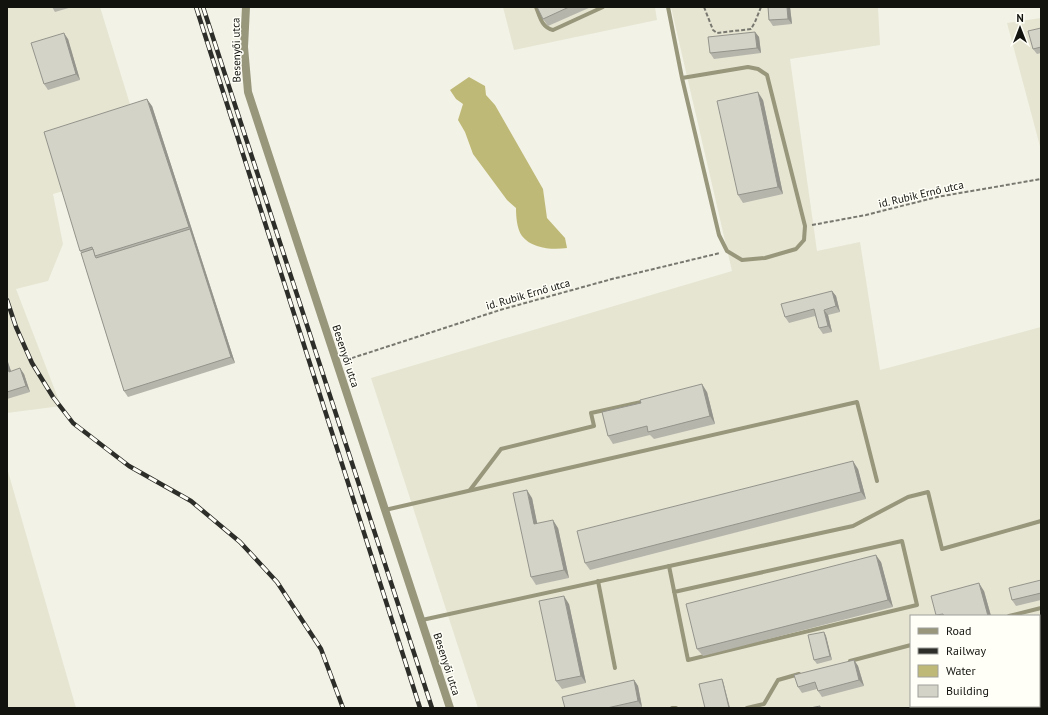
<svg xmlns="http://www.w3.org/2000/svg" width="1048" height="715" font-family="'PT Sans',sans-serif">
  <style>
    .built { fill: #e6e5d2; fill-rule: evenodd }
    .water { fill: #bfb977 }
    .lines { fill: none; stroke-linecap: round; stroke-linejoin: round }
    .path { stroke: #787870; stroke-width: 2; stroke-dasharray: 4 2; stroke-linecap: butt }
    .lane { stroke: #98967b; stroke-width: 4 }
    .street { stroke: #98967b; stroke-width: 8 }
    .rail-casing { stroke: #2d2d29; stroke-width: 4.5 }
    .rail { stroke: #fffff8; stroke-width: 3; stroke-dasharray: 9; stroke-linecap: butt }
    .wall { fill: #b6b5ac }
    .shaded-wall { fill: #94948c }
    .building { fill: #d4d3c8; stroke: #94948c }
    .labels { text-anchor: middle; stroke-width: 3; stroke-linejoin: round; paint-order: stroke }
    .street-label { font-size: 11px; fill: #12120e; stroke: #fffff8 }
  </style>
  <rect width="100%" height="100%" fill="#f2f2e6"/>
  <g class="built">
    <path d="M7 7H100L149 166 53 194 63 244 48 281 16 289 61 406 7 413Z"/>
    <path d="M503 7H655L657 20 514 50Z"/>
    <path d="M671 7H878L880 45 790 59 817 251 860 242 880 370 1041 327V708H478L371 378 732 271ZM911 616H1039V706H911Z"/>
    <path d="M1041 18V150L1007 23Z"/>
    <path d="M7 468 76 708H7Z"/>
  </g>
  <path class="water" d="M469 77 485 86 486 95 495 105 543 189 547 218 565 238 567 248C553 250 532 249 522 236 517 229 516 217 516 208L507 200 473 154 465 132 458 120 463 104 456 99 450 90Z"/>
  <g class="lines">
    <g class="path">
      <path d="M704 7 713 30 717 33 751 29 755 22 761 7"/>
      <path d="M812 225 866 215 937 197 1041 179"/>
      <path d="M346 360 500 310 612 279 720 253"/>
    </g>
    <g class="lane">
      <path d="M536 7C540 17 542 28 553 30L603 7"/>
      <path d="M668 7 682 78 719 235 727 251 742 260 765 258 796 249 804 240 805 226 767 75 758 69 748 67 682 78"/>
      <path d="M470 490 501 449 594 426 591 413 646 401"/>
      <path d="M385 510 857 402 877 481"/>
      <path d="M669 566 688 660 917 605 902 541 674 592"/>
      <path d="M598 581 615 668"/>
      <path d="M1009 616 1041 608"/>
      <path d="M422 620 853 526 908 497 928 492 942 549 1041 521"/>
      <path d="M850 661 911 645"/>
      <path d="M672 708H676"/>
      <path d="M747 708 764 704 778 680 799 674"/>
    </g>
    <path class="street" d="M246 7 244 47 248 92 450 708"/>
    <defs>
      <g id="rail">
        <path d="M196 7 420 708"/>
        <path d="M203 7 432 708"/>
        <path d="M7 300 16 327 32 363 53 397 73 423 129 466 191 501 240 542 277 582 321 649 343 708"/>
      </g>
    </defs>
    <use href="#rail" class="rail-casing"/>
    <use href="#rail" class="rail"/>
  </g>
  <g class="wall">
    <path d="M52 7H72L55 12Z"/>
    <path d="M537 7H591L548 26 543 19Z"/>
    <path d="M768 7H790L792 24 773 26 769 20Z"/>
    <path d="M1041 28V53L1037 54 1033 49Z"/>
    <path d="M755 32 759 37 761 53 714 59 710 53Z"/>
    <path d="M68 39 80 80 48 90 44 84Z"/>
    <path d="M763 100 783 194 743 203 738 195Z"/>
    <path d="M152 106 235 363 128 397 124 391 81 253 80 251Z"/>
    <path d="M832 291 836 296 840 312 828 315 832 332 823 334 819 328 815 316 789 323 785 317Z"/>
    <path d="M7 359 11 371 24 374 30 392 7 399Z"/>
    <path d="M707 392 715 424 654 439 650 435 613 444 608 436Z"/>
    <path d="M858 469 866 499 590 570 585 563Z"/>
    <path d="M532 498 537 524 558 528 569 578 536 585 531 577Z"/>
    <path d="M881 562 893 607 703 656 697 649Z"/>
    <path d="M1041 580V600L1016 606 1012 600Z"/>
    <path d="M984 591 991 616H937L936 615Z"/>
    <path d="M569 604 586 683 562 689 556 681Z"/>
    <path d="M824 632 826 636 832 660 817 664 814 660Z"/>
    <path d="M854 660 858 666 864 686 822 697 818 691 817 689 802 693 798 687Z"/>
    <path d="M634 680 638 686 642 707 636 708H565Z"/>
  </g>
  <g class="shaded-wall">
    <path d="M787 7H790L792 24 788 19Z"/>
    <path d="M755 32 759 37 761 53 757 48Z"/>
    <path d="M64 33 68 39 80 80 76 74Z"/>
    <path d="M758 92 763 100 783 194 778 187Z"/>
    <path d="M147 99 152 106 235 363 231 357 190 229 189 227Z"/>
    <path d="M832 291 836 296 840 312 836 306Z"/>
    <path d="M824 310 828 315 832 332 828 326Z"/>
    <path d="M7 359 13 378 9 372 7 366Z"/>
    <path d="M20 368 24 374 30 392 26 386Z"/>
    <path d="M702 384 707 392 715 424 710 416Z"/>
    <path d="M853 461 858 469 866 499 861 492Z"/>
    <path d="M527 490 532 498 539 532 534 524Z"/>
    <path d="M553 520 558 528 569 578 564 570Z"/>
    <path d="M876 555 881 562 893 607 888 600Z"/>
    <path d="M979 583 984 591 991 616H988Z"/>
    <path d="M564 596 569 604 586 683 581 676Z"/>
    <path d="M824 632 826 636 832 660 830 656Z"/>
    <path d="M854 660 858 666 864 686 859 680Z"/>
    <path d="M722 679 723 681 730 708H729Z"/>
    <path d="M634 680 638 686 642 707 638 701Z"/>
  </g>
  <g class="building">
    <path d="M537 7H569L543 19Z"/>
    <path d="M768 7H787L788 19 769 20Z"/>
    <path d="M1041 28V47L1033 49 1028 31Z"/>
    <path d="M755 32 757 48 710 53 708 37Z"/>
    <path d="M64 33 76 74 44 84 31 43Z"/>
    <path d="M758 92 778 187 738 195 717 101Z"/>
    <path d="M147 99 189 227 95 256 92 247 80 251 44 132Z"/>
    <path d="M190 229 231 357 124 391 81 253 93 249 95 256 96 258Z"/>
    <path d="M832 291 836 306 824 310 828 326 819 328 814 309 785 317 781 304Z"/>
    <path d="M7 366 9 372 20 368 26 386 7 392Z"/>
    <path d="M702 384 710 416 648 432 647 426 608 436 602 412 641 403 640 400Z"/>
    <path d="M853 461 861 492 585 563 577 531Z"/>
    <path d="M527 490 534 524 553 520 564 570 531 577 513 493Z"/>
    <path d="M876 555 888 600 697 649 686 604Z"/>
    <path d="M1041 580V593L1012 600 1009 588Z"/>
    <path d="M979 583 988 616H944L943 614 936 615 931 596Z"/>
    <path d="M564 596 581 676 556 681 539 601Z"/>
    <path d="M824 632 830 656 814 660 808 635Z"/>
    <path d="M854 660 859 680 818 691 815 682 798 687 794 675Z"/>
    <path d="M722 679 729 708H705L699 684Z"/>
    <path d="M634 680 638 701 607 708H565L562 697Z"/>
    <path d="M820 706V708H810Z"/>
  </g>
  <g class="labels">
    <g class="street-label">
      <text transform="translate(236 50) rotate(-91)" y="4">Besenyői utca</text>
      <text transform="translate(921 194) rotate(-13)" y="4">id. Rubik Ernő utca</text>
      <text transform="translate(528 294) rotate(-16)" y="4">id. Rubik Ernő utca</text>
      <text transform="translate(346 356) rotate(72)" y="4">Besenyői utca</text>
      <text transform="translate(447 664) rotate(72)" y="4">Besenyői utca</text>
    </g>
  </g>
  <rect width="1048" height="715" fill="none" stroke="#12120e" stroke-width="16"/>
  <rect x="910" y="615" width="130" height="92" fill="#fffff8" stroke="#a0a09a"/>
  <rect x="918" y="628" width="20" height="6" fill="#98967b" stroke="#a0a09a"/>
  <text x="946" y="635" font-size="12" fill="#12120e">Road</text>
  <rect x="918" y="648" width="20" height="6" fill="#2d2d29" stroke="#a0a09a"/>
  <text x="946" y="655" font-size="12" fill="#12120e">Railway</text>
  <rect x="918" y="665" width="20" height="12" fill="#bfb977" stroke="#a0a09a"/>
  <text x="946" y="675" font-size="12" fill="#12120e">Water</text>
  <rect x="918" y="685" width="20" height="12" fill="#d4d3c8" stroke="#a0a09a"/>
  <text x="946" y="695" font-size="12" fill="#12120e">Building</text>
  <g transform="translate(1020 28)" stroke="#fffff8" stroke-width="3" paint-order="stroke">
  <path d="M0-3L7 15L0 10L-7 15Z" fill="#12120e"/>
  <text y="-6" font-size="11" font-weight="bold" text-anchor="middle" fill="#12120e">N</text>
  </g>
</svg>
